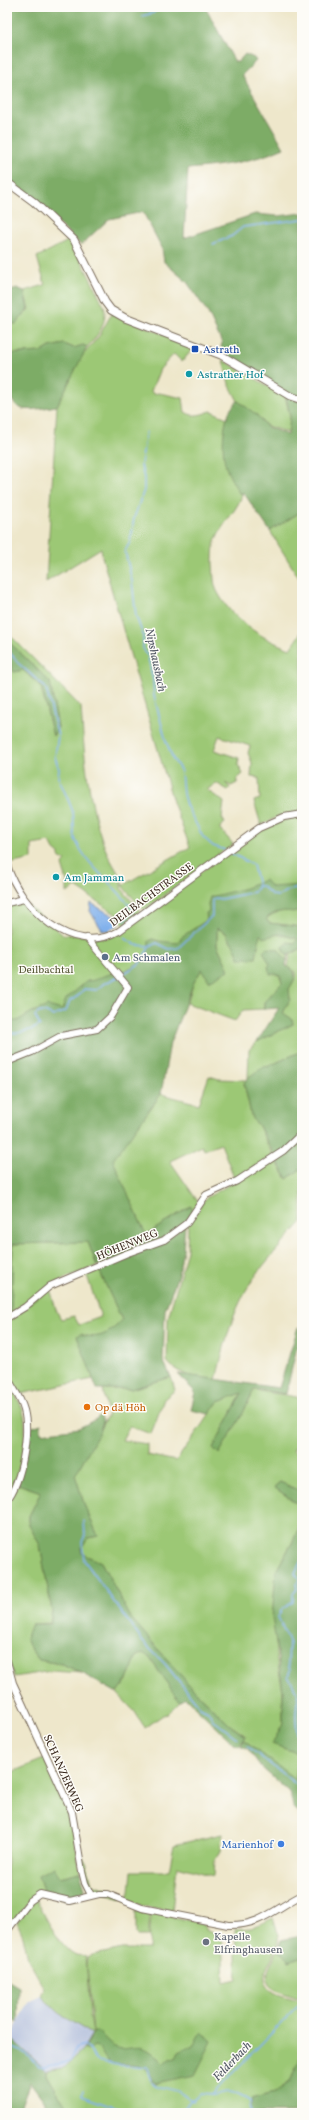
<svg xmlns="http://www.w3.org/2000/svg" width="309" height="2120" font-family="Vollkorn,serif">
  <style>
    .industrial { fill: #b9c4de }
    .green { fill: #9cc875; stroke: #6c794a }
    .forest { fill: #7dac66; stroke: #5c6b42 }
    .water { fill: #81b1ec; stroke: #5e6e85 }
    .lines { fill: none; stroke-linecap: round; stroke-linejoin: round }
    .stream { stroke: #81b1ec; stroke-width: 1.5 }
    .minor-casing { stroke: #7a6c5b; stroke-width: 8 }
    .major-casing { stroke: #7a6c5b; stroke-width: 9 }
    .minor { stroke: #fff; stroke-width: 6 }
    .major { stroke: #fff; stroke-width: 7 }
    .transit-dot { fill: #1a4fb4; stroke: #fdfcf7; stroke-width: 1.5 }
    .culture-dot { fill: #0f9aa8; stroke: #fdfcf7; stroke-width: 1.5 }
    .service-dot { fill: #5c6f8a; stroke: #fdfcf7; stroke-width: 1.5 }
    .food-dot { fill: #e8710a; stroke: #fdfcf7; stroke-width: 1.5 }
    .shop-dot { fill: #3f7fe0; stroke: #fdfcf7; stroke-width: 1.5 }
    .worship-dot { fill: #6b7280; stroke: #fdfcf7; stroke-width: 1.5 }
    .labels { text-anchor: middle; stroke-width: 3; stroke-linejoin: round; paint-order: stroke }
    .transit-label { font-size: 11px; fill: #164399; stroke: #fdfcf7; text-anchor: start }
    .culture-label { font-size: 11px; fill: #0d838f; stroke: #fdfcf7; text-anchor: start }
    .street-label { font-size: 11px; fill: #3b2a1e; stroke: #fdfcf7 }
    .service-label { font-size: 11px; fill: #4e5e75; stroke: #fdfcf7; text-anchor: start }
    .park-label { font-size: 11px; fill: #585938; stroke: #fdfcf7 }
    .food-label { font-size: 11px; fill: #c56008; stroke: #fdfcf7; text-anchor: start }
    .shop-label { font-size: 11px; fill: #366cbe; stroke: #fdfcf7; text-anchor: end }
    .worship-label { font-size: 11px; fill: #5b616d; stroke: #fdfcf7; text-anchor: start }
    .water-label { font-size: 12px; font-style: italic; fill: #545966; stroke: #fdfcf7 }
  </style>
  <rect width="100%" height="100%" fill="#fdfcf7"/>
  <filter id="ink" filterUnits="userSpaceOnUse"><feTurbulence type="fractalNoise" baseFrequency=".025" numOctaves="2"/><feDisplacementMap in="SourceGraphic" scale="8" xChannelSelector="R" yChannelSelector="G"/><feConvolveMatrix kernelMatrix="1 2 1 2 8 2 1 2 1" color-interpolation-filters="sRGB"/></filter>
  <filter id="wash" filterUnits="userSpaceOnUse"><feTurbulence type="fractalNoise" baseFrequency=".012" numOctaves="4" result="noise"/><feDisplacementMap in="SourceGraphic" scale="16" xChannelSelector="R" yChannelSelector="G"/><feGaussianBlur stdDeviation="0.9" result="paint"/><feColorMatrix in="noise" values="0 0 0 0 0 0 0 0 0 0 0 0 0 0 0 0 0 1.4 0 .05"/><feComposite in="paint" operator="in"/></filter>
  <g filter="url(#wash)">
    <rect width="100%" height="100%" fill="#eee7cb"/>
    <path class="industrial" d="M41 1996 64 2017 92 2034 83 2049 63 2068 47 2071 10 2037 30 2001Z"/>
    <g class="green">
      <path d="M70 238 104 306C108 322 98 336 87 347L83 345 74 348 64 344 50 347 42 352 7 354V323L16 324 29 309 24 291 45 285 37 257 66 242Z"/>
      <path d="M112 313 194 347 182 362 174 354 160 369 151 391 153 394 159 393 183 398 185 412C194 418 202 414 211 411L227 418C219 452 225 464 240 494L243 492C239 509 223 522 216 539 213 547 213 556 213 564 214 573 213 583 217 591 231 619 262 639 290 649L302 631V812L279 816 261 825 254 801 260 799 259 778 251 777 252 763 248 753 250 746 219 736 214 750 239 758 238 765 243 774 238 778 237 783 231 786 225 783 230 788 228 790 216 783 207 790 224 802 222 818 225 823 220 827V829L233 844 144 910 124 888 123 883 125 884 190 847 173 802 103 560 101 548 46 582 57 406 78 361 99 336Z"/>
      <path d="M223 360 285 396 290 417 289 433 267 426 238 401 229 384Z"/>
      <path d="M302 511V583L270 531Z"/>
      <path d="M7 632 81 707C84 754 88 803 105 848 109 859 117 870 122 880L121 888 140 911 124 925 117 915 76 887 67 893V881L62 865 66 861 59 857V854L54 850 50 842 32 845V859L9 864 7 859V659L14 672 23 670 41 687 53 736 58 727 50 682 7 640Z"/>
      <path d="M302 816V902L227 920 7 1064V904L24 902 62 934 107 938 270 823Z"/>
      <path d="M290 910 302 913V927L269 923 266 919 273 913Z"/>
      <path d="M217 928 226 933 230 941 236 945 260 934 267 936 279 934 298 939 297 942 292 943 284 952 288 955 287 961 276 974 280 976 282 983 264 1002V1009L243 1010 235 1021 187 1003 194 982 202 969 229 970 217 945Z"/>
      <path d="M302 948V1051L267 1067 265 1066 248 1078 249 1050 256 1042 293 1024 292 1019 283 1013 290 999 289 989 296 977V972L288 967 290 955Z"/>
      <path d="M209 1076 219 1079 246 1080 244 1083 252 1119 259 1126 273 1156 235 1180 221 1144 204 1150 202 1146 170 1161 199 1203 193 1212 191 1206 146 1235 112 1160 161 1094 199 1104Z"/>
      <path d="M275 1159 287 1179 302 1168V1222C286 1240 268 1258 254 1278 233 1307 224 1346 216 1380 201 1378 177 1376 167 1361L168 1318 187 1251 188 1223 206 1198Z"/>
      <path d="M88 1242 97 1266 65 1278 11 1316 13 1244Z"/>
      <path d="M98 1268 122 1320C111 1333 97 1342 81 1334L93 1379 20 1394 7 1373V1320L50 1288 56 1310 61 1319 74 1316 79 1325 101 1317 86 1273Z"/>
      <path d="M171 1377 175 1390 164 1399 151 1434 129 1426 122 1440 147 1444V1455L176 1461 218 1402 242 1393 213 1448 219 1453 242 1415 254 1390 297 1397 302 1404V1440L293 1450 302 1457V1492L280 1482 274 1487 302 1507V1521L292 1543 276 1571 275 1591 276 1656 283 1691V1724L273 1744 297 1753 296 1781 244 1740 246 1736 230 1725 192 1688 131 1618 101 1562 82 1554 81 1548 89 1538 98 1536 85 1507 75 1475 108 1414 103 1389H131Z"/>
      <path d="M7 1381C13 1391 20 1401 23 1411 30 1438 19 1474 7 1498Z"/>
      <path d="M18 1484 41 1492 29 1516V1525L40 1545 52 1611 50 1623 32 1624 26 1638 31 1650 39 1660 62 1664 82 1673 51 1671 14 1677 10 1665 7 1634V1503Z"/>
      <path d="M143 1653 149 1657 180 1702 168 1714 163 1715 145 1728 135 1712 117 1693 127 1680 137 1656Z"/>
      <path d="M44 1759 70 1810 80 1872 60 1877 38 1875 44 1893H37L7 1929V1774Z"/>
      <path d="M222 1834 221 1851 215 1860 214 1876 177 1866 172 1911 143 1906 125 1899 130 1892 132 1871H169L174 1845Z"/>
      <path d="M82 1856 87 1864 92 1884 123 1894 121 1898 91 1889 85 1880Z"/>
      <path d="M36 1898C43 1913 60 1948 76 1955 79 1956 83 1955 86 1956L90 2017 93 2033 87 1965 88 1956 123 1949H149L151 1912 205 1924V1930L222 1937 224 1982 237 1979 235 1929 251 1928 273 1918C276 1925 279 1934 278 1942 277 1957 254 1975 271 1990 279 1997 293 1997 302 2002V2053L290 2082 274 2093 252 2099 250 2113H70L47 2075V2071L63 2068 83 2049 92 2034 64 2017 41 1996 44 1988 28 1959 23 1936 17 1922Z"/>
      <path d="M136 1911 149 1914V1936H137L136 1934Z"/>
      <path d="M278 1950 289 1961 302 1956V1999C269 1989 257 1986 278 1950Z"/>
    </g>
    <g class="forest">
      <path d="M7 7H205L235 62H238L245 54 254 58 256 61 242 75 284 148C253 162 221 166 188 169L184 238 255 214 278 216 302 213V511L270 531 243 492 240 495C235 485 227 474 225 463 221 447 223 411 238 401L257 415 267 427 288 435 290 417 286 396 224 353 221 347 222 343 208 313 187 282 164 262 162 248 143 212 109 219 81 245 26 194 7 181Z"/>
      <path d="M7 288 12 291 17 288 24 291 28 309 16 324 7 323Z"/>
      <path d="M64 344 74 348 83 345 87 347 57 406C48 407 32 411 23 409 2 402 7 371 7 354L42 352 50 347Z"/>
      <path d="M7 640 50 682 58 727 53 736 41 686 23 670 14 672 7 658Z"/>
      <path d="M265 880 271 887 302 885V913C288 911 277 909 266 919L269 923 302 927V948L288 955 286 966C300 972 295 979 289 989L290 999 283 1013 292 1019 293 1024 257 1042 279 1008 264 1009V1002L282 983 280 976 276 974H270L268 967 270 964 263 951 266 948 278 949 287 961 288 955 284 952 282 947 288 942 294 943 298 939 279 934 263 938 260 934 256 958H239C236 946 231 943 226 933L217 928V945L229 970 209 981 202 969 194 982 170 1043 161 1094 113 1160 146 1235 191 1206 193 1212C171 1243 131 1252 97 1266L88 1242 13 1244 11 1316 7 1317V1021H17L32 1012 48 1006 62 1010 66 999 87 981C97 981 102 975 111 974 127 972 150 961 149 941L153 939 159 941 178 943 181 937 207 920 206 913 209 911 208 905 210 897 246 888Z"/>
      <path d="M302 1051V1168L287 1179 259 1126 252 1119 244 1083 250 1076 265 1066 267 1067Z"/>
      <path d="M185 1225 183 1250 178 1275 165 1310 163 1360 171 1377 131 1389H97L77 1336 81 1334C97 1341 111 1333 122 1320L98 1268 165 1241Z"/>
      <path d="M298 1327 302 1329V1342H298L286 1394 254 1389 242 1415 219 1454 213 1448 242 1393 218 1402 209 1414 191 1410 195 1392 178 1374 279 1388Z"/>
      <path d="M100 1415 103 1421 99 1433 75 1475 85 1507 98 1536 89 1538 81 1548 82 1554 101 1562 131 1618 192 1688 230 1725 246 1737 239 1746 234 1744 185 1697 180 1702 149 1657 143 1653 137 1656 127 1680 117 1693 82 1673 62 1664 39 1660 31 1650 26 1638 32 1624H50L52 1611 40 1545 29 1525V1516L41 1492 18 1484 29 1428 41 1424V1433L79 1428 96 1419Z"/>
      <path d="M280 1482 302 1492V1507L274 1487Z"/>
      <path d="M302 1521V1616L300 1629 302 1654V1815L294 1808 289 1792 261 1767 248 1749 241 1746 244 1740 296 1780 297 1753 272 1744 283 1724V1691L272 1617 276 1571 292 1543Z"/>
      <path d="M54 1867 60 1877 80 1872 85 1889 83 1896 70 1900 44 1893 38 1875Z"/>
      <path d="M302 1936V1956L289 1961 278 1950 281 1940Z"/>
      <path d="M7 1980 19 1987 18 2023 7 2015Z"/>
      <path d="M96 2031 99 2032C121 2063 131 2039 150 2051 155 2054 159 2061 163 2065L169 2059 176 2058 179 2052 194 2045 202 2032 212 2041 195 2075 155 2083C150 2078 149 2070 141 2066 121 2059 110 2075 100 2048L93 2046 86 2051 83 2049 92 2034Z"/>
      <path d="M7 2035 47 2071V2075L70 2113H53L30 2082 18 2113H7Z"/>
      <path d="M302 2053V2113H250L252 2099 274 2093 290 2082Z"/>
    </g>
    <path class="water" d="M91 903 115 917 119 924 108 931 102 930 90 911Z"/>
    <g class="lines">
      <g class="stream">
        <path d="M142 16 153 13 161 7"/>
        <path d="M213 244 232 236 243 227 302 219"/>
        <path d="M146 432 141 465 144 478V490L134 518 130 542 125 551 132 581 136 616 143 635V648L148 657 153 680 154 696 166 741 173 759 181 771 183 794 186 805 203 837 213 846 225 850"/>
        <path d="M7 649 18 663 46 688 58 736 55 757 59 769 58 777C60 781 73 810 73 813 75 823 72 832 76 841 89 869 117 886 134 911L125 920"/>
        <path d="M229 852 253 865 258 886"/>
        <path d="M124 938 136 945 150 946"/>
        <path d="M121 975 139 964 150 946 157 943 169 949 178 948 212 916V900L215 898 221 899 254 892 258 886H262L272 895 278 896 289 890 302 888"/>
        <path d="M7 1033C17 1034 32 1031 40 1025L35 1016C41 1009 46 1013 53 1016L66 1011 70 1001 78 996 84 989 97 990 103 984 118 977"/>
        <path d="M84 1521 85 1535 82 1542 84 1560 143 1642 165 1664 200 1707 208 1711 213 1720 237 1738"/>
        <path d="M302 1559 295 1573 300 1580 296 1583 297 1589 293 1594V1602L281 1610 278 1617 289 1641 288 1663 290 1671 288 1676 299 1696C292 1717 299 1742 302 1763"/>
        <path d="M247 1746 302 1789"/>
        <path d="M7 2046 25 2053 39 2066 45 2067 66 2062 70 2059 76 2048 84 2045 97 2061 118 2065 147 2067C151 2091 159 2085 177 2091 184 2093 187 2098 193 2101L201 2094 211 2095 214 2092 302 2002"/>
        <path d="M83 2091 82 2096 124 2111"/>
        <path d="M211 2095C218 2096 221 2092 228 2092 235 2092 244 2098 250 2101L251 2113"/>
        <path d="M128 2111 130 2113"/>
        <path d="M178 2113 191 2100"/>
      </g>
    </g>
  </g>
  <g filter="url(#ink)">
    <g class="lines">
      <defs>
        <g id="minor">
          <path d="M7 865C20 908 72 958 119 931L259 828 284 817 302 814"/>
          <path d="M7 903 24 899"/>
          <path d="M7 1062 32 1052 61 1036 97 1029 111 1016 128 987 87 938"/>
          <path d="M7 1318 25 1307 50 1286 125 1254 164 1240 187 1223 206 1195 237 1181 283 1151 302 1133"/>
          <path d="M7 1377C13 1388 21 1398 24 1410 30 1433 22 1481 7 1500"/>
          <path d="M7 1661 13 1683 72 1812 82 1871 85 1883 91 1895"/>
          <path d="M7 1931 30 1901 40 1894 70 1901 99 1894H107L142 1908 228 1925C261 1926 274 1909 302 1895"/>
        </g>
        <path id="major" d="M7 182 34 202 74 240 105 302 111 310 125 318 221 355 290 396 302 400"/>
      </defs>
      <use href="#minor" class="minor-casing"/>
      <use href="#major" class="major-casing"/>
      <use href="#minor" class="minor"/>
      <use href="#major" class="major"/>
    </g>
  </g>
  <rect class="transit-dot" x="191" y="345" width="8" height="8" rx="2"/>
  <g class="culture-dot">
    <circle cx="189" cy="374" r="4"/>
    <circle cx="56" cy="877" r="4"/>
  </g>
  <circle class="service-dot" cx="105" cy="957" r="4"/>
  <circle class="food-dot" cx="87" cy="1407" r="4"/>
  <circle class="shop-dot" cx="281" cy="1844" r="4"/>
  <circle class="worship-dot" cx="206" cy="1942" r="4"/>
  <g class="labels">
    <g class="transit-label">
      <text x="203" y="353">Astrath</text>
    </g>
    <g class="culture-label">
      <text x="197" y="378">Astrather Hof</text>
      <text x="64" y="881">Am Jamman</text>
    </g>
    <g class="street-label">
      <text transform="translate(151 894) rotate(-36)" y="4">DEILBACHSTRASSE</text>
      <text transform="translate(127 1244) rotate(-22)" y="4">HÖHENWEG</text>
      <text transform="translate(64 1773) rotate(66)" y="4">SCHANZERWEG</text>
    </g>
    <g class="service-label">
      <text x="113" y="961">Am Schmalen</text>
    </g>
    <g class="park-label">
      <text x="46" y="973">Deilbachtal</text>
    </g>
    <g class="food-label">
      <text x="95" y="1411">Op dä Höh</text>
    </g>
    <g class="shop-label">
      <text x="273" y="1848">Marienhof</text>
    </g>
    <g class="worship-label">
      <text x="214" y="1940">Kapelle<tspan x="214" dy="13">Elfringhausen</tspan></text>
    </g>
    <g class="water-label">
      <text transform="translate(156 660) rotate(78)" y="4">Nipshausbach</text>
      <text transform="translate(232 2061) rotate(-46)" y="4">Felderbach</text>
    </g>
  </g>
  <rect width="309" height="2120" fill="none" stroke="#fdfcf7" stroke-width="24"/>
</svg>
